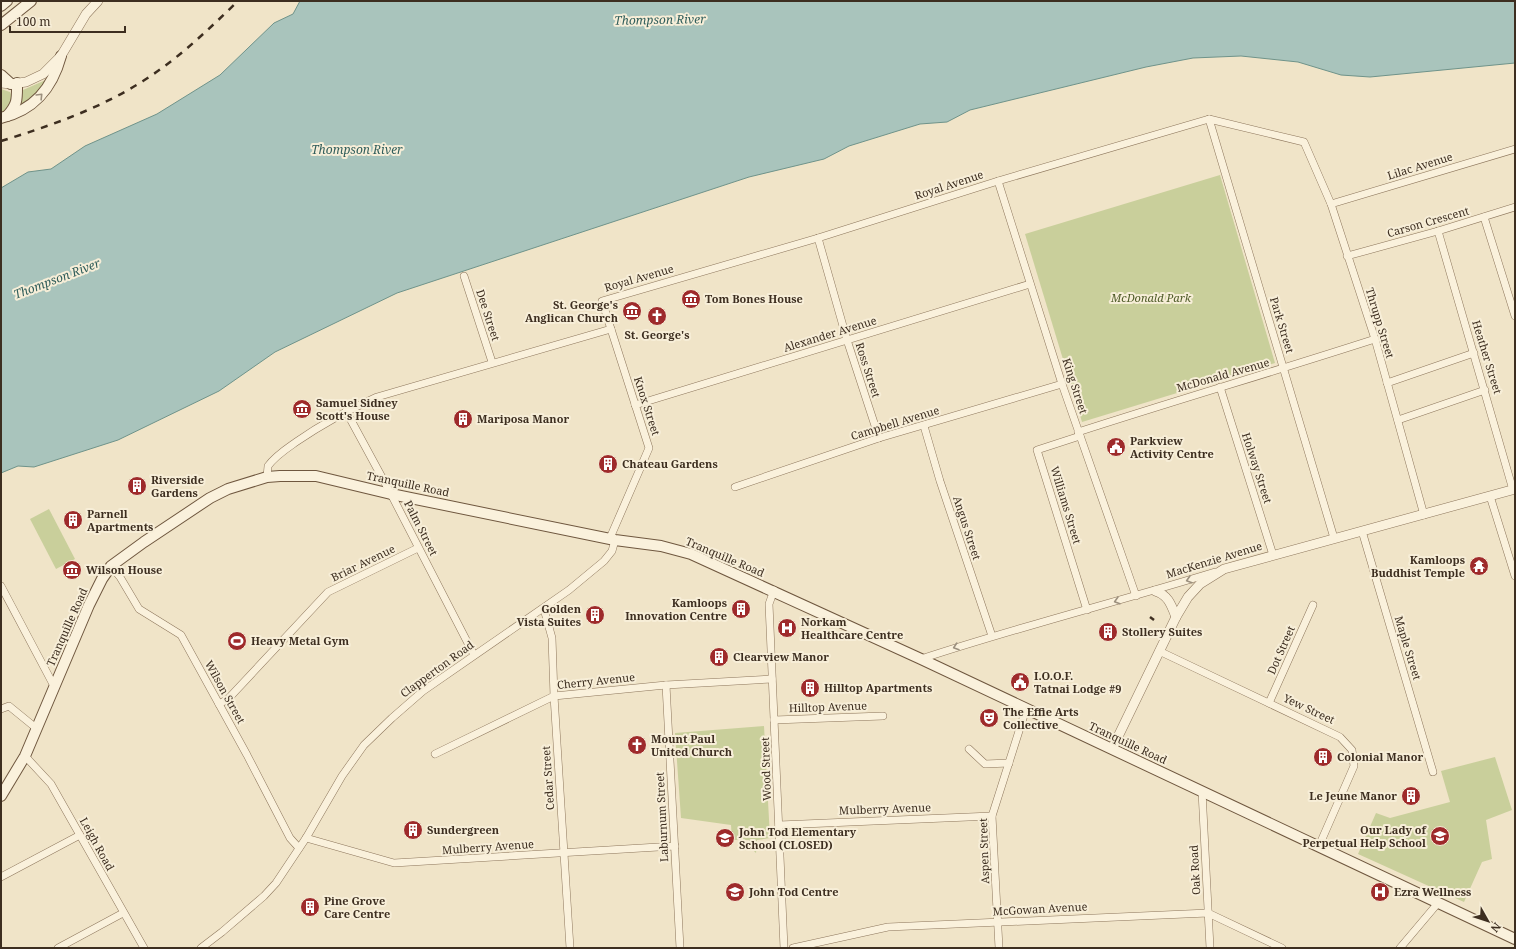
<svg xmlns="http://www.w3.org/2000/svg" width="1516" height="949" font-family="'Noto Serif',serif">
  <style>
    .green { fill: #c9cf9b }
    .water { fill: #a9c4bc; stroke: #6f938a }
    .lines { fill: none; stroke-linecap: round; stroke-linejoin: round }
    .minor-casing { stroke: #8d765c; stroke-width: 8 }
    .tertiary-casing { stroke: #8d765c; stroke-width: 10 }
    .secondary-casing { stroke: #6f573f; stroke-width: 12 }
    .minor { stroke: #faf1dc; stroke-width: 7 }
    .tertiary { stroke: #faf1dc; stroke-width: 9 }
    .secondary { stroke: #faf1dc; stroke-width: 10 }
    .rail { stroke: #3d2e20; stroke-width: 2.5; stroke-dasharray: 7 7; stroke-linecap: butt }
    .oneway { stroke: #9c907e }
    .labels { text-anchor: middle; stroke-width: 4; stroke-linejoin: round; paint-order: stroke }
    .street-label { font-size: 11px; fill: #3d2e20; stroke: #f7eed8 }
    .park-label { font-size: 11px; font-style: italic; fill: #4d5a26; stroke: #f7eed8 }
    .poi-label { font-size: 11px; font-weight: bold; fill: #3d2e20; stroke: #f7eed8; text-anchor: start }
    .water-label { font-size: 12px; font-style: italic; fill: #2f5d5a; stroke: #f7eed8 }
  </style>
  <rect width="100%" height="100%" fill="#f0e4c8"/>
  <g class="green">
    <path d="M48 79 33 98 22 105 21 104 23 90Z"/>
    <path d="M1 89 10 92 13 100 4 113H1Z"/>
    <path d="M1220 175 1275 363 1082 422 1025 234Z"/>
    <path d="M49 509 75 559 56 569 30 519Z"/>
    <path d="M764 726 770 838 757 840 756 853 750 847 749 840H732L731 825 681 818 675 733Z"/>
    <path d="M1495 757 1512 810 1486 820 1492 859 1482 862 1464 902 1358 854 1376 813 1390 818 1450 802 1441 771Z"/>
  </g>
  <path class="water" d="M300 1H1515V63L1370 77 1341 75 1298 62 1241 56 1193 58 1146 67 970 110 947 122 920 124 849 146 824 159 749 177 397 293 275 352 219 391 118 440 34 467 18 466 1 473V188L28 172 51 169 85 146 157 114 220 75 274 23 293 14Z"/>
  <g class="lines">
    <defs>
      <g id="minor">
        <path d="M1209 119 1334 538"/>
        <path d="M998 181 1062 384 1136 596"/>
        <path d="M1331 204 1515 149"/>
        <path d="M1484 217 1515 316"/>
        <path d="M1438 231 1513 490"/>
        <path d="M818 238 847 340 879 438"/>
        <path d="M1347 256 1438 231 1515 207"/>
        <path d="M464 276 492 362"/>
        <path d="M1387 383 1474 353"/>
        <path d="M1220 387 1273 555"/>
        <path d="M635 405 1030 284"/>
        <path d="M346 411 391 494 474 655"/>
        <path d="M1398 420 1485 390"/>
        <path d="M924 426 940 481 992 636"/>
        <path d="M1078 432C1177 400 1276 371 1375 339"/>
        <path d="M1080 436 1037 450 1087 610"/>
        <path d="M267 477 268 466C275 456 286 449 296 442 322 424 348 410 377 397L611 329"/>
        <path d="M735 487 879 438 1062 384"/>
        <path d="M1490 496 1515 576"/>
        <path d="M1362 531 1433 772"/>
        <path d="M610 538 649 448 602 301 818 238 998 181 1209 119 1304 142 1331 204 1375 339 1424 515"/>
        <path d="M111 566 120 577 139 609 181 635 247 755 290 838 299 848"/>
        <path d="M1 586 54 686"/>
        <path d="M774 590 769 604 784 948"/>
        <path d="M544 609 552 638 554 696 570 948"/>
        <path d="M1159 651 1340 737 1352 750 1354 766 1319 846"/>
        <path d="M921 659C1018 627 1117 602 1215 572"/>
        <path d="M666 685 680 948"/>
        <path d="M1269 703 1313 605"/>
        <path d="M219 704 228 699 328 592 418 548"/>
        <path d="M1 709 9 706 36 728"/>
        <path d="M774 720 883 716"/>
        <path d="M969 749 985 764 1009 763"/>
        <path d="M435 754 554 696 666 685 772 679"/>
        <path d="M25 756 51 784 144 948"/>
        <path d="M1202 791 1210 948"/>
        <path d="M779 825 992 816"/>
        <path d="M306 838 394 863 675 846"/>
        <path d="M1 877 80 835"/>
        <path d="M58 948 123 913"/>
        <path d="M201 948 222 932 264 896 276 883 306 838 342 776 364 745 392 718 423 691 569 590 604 561 612 551 615 540"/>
        <path d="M793 948 888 927 1208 913 1282 948"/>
        <path d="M999 948 992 816 1026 709"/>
        <path d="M1400 948 1438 903"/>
      </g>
      <g id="tertiary">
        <path d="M1 83 11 84 26 82 43 74 61 56 86 14 98 1"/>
        <path d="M1155 591C1168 595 1171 604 1176 617"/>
        <path d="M1112 749 1176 617 1188 597 1200 584 1224 569 1515 489"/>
      </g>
      <g id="secondary">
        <path d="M1 6 7 1"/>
        <path d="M1 25 31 1"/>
        <path d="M1 75 11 84"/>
        <path d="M7 116C18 104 17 99 17 83"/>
        <path d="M1 118C34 110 52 89 61 56"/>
        <path d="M1 796 25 756 89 605 102 579 111 566 144 542 210 498 228 489 267 477 280 476H316L391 494 615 540 661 546 691 554 921 659 1515 939"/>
      </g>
    </defs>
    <use href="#minor" class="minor-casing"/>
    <use href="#tertiary" class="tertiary-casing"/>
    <use href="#secondary" class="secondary-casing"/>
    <use href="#minor" class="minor"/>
    <use href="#tertiary" class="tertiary"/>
    <use href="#secondary" class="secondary"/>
    <g class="rail">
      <path d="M1 141C50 126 99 109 143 81 178 59 208 30 238 1"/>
      <path d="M1150 617 1154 620"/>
    </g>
  </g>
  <defs><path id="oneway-chevron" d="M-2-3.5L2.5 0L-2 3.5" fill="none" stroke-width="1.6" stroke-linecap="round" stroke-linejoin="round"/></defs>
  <g class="oneway">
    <use href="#oneway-chevron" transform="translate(40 96) rotate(-46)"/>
    <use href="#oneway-chevron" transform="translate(1189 580) rotate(163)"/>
    <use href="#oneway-chevron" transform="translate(1117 601) rotate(164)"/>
    <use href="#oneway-chevron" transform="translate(956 647) rotate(162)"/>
  </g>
  <defs>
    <symbol id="museum-disc" viewBox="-11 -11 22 22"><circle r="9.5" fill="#9e2a2b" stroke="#f7eed8"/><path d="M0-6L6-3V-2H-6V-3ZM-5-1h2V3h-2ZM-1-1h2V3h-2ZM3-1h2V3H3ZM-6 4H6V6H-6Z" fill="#fff"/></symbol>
    <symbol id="church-disc" viewBox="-11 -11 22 22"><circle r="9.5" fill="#9e2a2b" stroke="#f7eed8"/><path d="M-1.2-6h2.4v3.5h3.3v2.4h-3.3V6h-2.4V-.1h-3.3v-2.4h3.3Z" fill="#fff"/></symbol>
    <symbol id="building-disc" viewBox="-11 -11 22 22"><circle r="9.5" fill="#9e2a2b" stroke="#f7eed8"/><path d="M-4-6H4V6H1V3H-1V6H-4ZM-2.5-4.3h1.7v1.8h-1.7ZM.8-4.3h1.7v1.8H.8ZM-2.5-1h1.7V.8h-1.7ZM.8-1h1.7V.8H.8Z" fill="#fff"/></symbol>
    <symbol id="civic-disc" viewBox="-11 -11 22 22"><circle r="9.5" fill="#9e2a2b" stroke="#f7eed8"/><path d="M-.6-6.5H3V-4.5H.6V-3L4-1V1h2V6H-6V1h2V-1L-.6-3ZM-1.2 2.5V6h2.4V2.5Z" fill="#fff"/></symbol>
    <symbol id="temple-disc" viewBox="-11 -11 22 22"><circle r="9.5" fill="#9e2a2b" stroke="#f7eed8"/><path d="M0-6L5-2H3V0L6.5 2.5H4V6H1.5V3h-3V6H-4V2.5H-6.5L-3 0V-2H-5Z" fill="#fff"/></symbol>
    <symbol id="hospital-disc" viewBox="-11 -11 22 22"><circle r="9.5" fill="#9e2a2b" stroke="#f7eed8"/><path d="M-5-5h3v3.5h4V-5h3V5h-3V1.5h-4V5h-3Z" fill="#fff"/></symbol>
    <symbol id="stadium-disc" viewBox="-11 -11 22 22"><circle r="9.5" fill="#9e2a2b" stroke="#f7eed8"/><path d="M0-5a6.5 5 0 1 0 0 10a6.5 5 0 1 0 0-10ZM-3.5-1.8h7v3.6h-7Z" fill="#fff"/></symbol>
    <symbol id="theatre-disc" viewBox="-11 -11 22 22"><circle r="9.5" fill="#9e2a2b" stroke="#f7eed8"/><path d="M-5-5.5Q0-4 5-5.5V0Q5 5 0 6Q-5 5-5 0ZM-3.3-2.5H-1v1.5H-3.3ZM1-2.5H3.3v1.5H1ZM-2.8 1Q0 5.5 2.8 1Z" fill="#fff"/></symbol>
    <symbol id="school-disc" viewBox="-11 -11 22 22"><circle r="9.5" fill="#9e2a2b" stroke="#f7eed8"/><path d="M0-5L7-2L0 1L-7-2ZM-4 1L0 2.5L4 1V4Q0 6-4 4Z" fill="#fff"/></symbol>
  </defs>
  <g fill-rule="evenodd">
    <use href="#museum-disc" x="680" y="288" width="22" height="22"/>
    <use href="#museum-disc" x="621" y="300" width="22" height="22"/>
    <use href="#church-disc" x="646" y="305" width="22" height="22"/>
    <use href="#museum-disc" x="291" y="398" width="22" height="22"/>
    <use href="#building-disc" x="452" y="408" width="22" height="22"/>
    <use href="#civic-disc" x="1105" y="436" width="22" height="22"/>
    <use href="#building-disc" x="597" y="453" width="22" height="22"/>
    <use href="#building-disc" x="126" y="475" width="22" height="22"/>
    <use href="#building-disc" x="62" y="509" width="22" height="22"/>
    <use href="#temple-disc" x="1468" y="555" width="22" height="22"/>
    <use href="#museum-disc" x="61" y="559" width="22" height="22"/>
    <use href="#building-disc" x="730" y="598" width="22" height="22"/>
    <use href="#building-disc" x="584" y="604" width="22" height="22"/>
    <use href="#hospital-disc" x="776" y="617" width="22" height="22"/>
    <use href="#building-disc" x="1097" y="621" width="22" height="22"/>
    <use href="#stadium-disc" x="226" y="630" width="22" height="22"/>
    <use href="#building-disc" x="708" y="646" width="22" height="22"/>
    <use href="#civic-disc" x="1009" y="671" width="22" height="22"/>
    <use href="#building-disc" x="799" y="677" width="22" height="22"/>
    <use href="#theatre-disc" x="978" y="707" width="22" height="22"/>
    <use href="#church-disc" x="626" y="734" width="22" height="22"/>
    <use href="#building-disc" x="1312" y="746" width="22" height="22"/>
    <use href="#building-disc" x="1400" y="785" width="22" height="22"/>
    <use href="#building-disc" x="402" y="819" width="22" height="22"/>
    <use href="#school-disc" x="1429" y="825" width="22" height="22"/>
    <use href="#school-disc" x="714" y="827" width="22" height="22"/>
    <use href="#school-disc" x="724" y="881" width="22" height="22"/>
    <use href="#hospital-disc" x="1369" y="881" width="22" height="22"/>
    <use href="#building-disc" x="299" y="896" width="22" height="22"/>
  </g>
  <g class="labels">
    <g class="street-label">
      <text transform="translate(1420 166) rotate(-17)" y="4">Lilac Avenue</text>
      <text transform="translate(949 185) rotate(-18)" y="4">Royal Avenue</text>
      <text transform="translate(1428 222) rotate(-16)" y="4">Carson Crescent</text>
      <text transform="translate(639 278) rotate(-16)" y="4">Royal Avenue</text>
      <text transform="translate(488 315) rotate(72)" y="4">Dee Street</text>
      <text transform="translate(1380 323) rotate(73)" y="4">Thrupp Street</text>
      <text transform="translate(1282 325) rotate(73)" y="4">Park Street</text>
      <text transform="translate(830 334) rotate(-17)" y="4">Alexander Avenue</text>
      <text transform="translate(1487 357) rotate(73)" y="4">Heather Street</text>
      <text transform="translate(868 370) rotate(72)" y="4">Ross Street</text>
      <text transform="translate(1223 375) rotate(-16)" y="4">McDonald Avenue</text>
      <text transform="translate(1075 386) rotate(72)" y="4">King Street</text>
      <text transform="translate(647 406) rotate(72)" y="4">Knox Street</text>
      <text transform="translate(895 423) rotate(-17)" y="4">Campbell Avenue</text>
      <text transform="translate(1257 468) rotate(72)" y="4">Holway Street</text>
      <text transform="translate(408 484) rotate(12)" y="4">Tranquille Road</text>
      <text transform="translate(1066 505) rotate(73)" y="4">Williams Street</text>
      <text transform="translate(421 528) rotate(63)" y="4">Palm Street</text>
      <text transform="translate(967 528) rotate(72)" y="4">Angus Street</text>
      <text transform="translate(725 557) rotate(23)" y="4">Tranquille Road</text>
      <text transform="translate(1214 560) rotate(-17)" y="4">MacKenzie Avenue</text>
      <text transform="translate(363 563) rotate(-26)" y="4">Briar Avenue</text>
      <text transform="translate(67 627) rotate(-66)" y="4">Tranquille Road</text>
      <text transform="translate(1408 648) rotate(73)" y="4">Maple Street</text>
      <text transform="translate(1281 650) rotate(-66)" y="4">Dot Street</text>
      <text transform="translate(437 669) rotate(-36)" y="4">Clapperton Road</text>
      <text transform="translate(596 681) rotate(-6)" y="4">Cherry Avenue</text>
      <text transform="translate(225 692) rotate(61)" y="4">Wilson Street</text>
      <text transform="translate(828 707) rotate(-2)" y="4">Hilltop Avenue</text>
      <text transform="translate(1309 709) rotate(25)" y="4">Yew Street</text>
      <text transform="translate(1128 743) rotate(25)" y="4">Tranquille Road</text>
      <text transform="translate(766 769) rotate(-92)" y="4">Wood Street</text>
      <text transform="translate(548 778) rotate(-94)" y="4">Cedar Street</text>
      <text transform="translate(885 809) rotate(-2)" y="4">Mulberry Avenue</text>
      <text transform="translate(662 817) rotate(-93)" y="4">Laburnum Street</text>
      <text transform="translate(97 844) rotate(61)" y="4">Leigh Road</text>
      <text transform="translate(488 847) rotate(-4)" y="4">Mulberry Avenue</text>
      <text transform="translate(984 851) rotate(-92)" y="4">Aspen Street</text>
      <text transform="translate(1195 870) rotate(-93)" y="4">Oak Road</text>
      <text transform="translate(1040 909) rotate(-3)" y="4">McGowan Avenue</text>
    </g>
    <g class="park-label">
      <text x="1151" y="302">McDonald Park</text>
    </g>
    <g class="poi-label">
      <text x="705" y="303">Tom Bones House</text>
      <text x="618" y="309" text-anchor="end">St. George's<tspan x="618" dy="13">Anglican Church</tspan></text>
      <text x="657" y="339" text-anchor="middle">St. George's</text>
      <text x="316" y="407">Samuel Sidney<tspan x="316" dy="13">Scott's House</tspan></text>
      <text x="477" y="423">Mariposa Manor</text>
      <text x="1130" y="445">Parkview<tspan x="1130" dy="13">Activity Centre</tspan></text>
      <text x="622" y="468">Chateau Gardens</text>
      <text x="151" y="484">Riverside<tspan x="151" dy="13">Gardens</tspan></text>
      <text x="87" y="518">Parnell<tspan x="87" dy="13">Apartments</tspan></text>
      <text x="1465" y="564" text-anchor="end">Kamloops<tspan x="1465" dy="13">Buddhist Temple</tspan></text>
      <text x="86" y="574">Wilson House</text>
      <text x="727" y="607" text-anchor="end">Kamloops<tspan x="727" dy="13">Innovation Centre</tspan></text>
      <text x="581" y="613" text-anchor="end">Golden<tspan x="581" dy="13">Vista Suites</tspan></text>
      <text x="801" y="626">Norkam<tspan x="801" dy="13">Healthcare Centre</tspan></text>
      <text x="1122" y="636">Stollery Suites</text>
      <text x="251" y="645">Heavy Metal Gym</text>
      <text x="733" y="661">Clearview Manor</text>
      <text x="1034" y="680">I.O.O.F.<tspan x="1034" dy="13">Tatnai Lodge #9</tspan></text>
      <text x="824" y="692">Hilltop Apartments</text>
      <text x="1003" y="716">The Effie Arts<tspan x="1003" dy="13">Collective</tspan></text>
      <text x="651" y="743">Mount Paul<tspan x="651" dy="13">United Church</tspan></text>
      <text x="1337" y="761">Colonial Manor</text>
      <text x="1397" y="800" text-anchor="end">Le Jeune Manor</text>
      <text x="427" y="834">Sundergreen</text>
      <text x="1426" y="834" text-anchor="end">Our Lady of<tspan x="1426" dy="13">Perpetual Help School</tspan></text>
      <text x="739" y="836">John Tod Elementary<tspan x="739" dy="13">School (CLOSED)</tspan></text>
      <text x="749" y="896">John Tod Centre</text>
      <text x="1394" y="896">Ezra Wellness</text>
      <text x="324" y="905">Pine Grove<tspan x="324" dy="13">Care Centre</tspan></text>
    </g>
    <g class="water-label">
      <text transform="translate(660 20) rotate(-1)" y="4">Thompson River</text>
      <text x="357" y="154">Thompson River</text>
      <text transform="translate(57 279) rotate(-21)" y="4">Thompson River</text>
    </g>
  </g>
  <rect width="1516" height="949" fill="none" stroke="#3d2e20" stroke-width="4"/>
  <g transform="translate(1488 921) rotate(129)" stroke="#f7eed8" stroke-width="3" paint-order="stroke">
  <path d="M0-3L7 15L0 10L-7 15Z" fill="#3d2e20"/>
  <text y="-6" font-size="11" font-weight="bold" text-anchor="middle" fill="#3d2e20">N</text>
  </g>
  <path d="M10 26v6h115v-6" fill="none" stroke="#3d2e20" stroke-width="2"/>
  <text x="16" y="26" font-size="12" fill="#3d2e20" stroke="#f7eed8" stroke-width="3" paint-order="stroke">100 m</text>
</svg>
